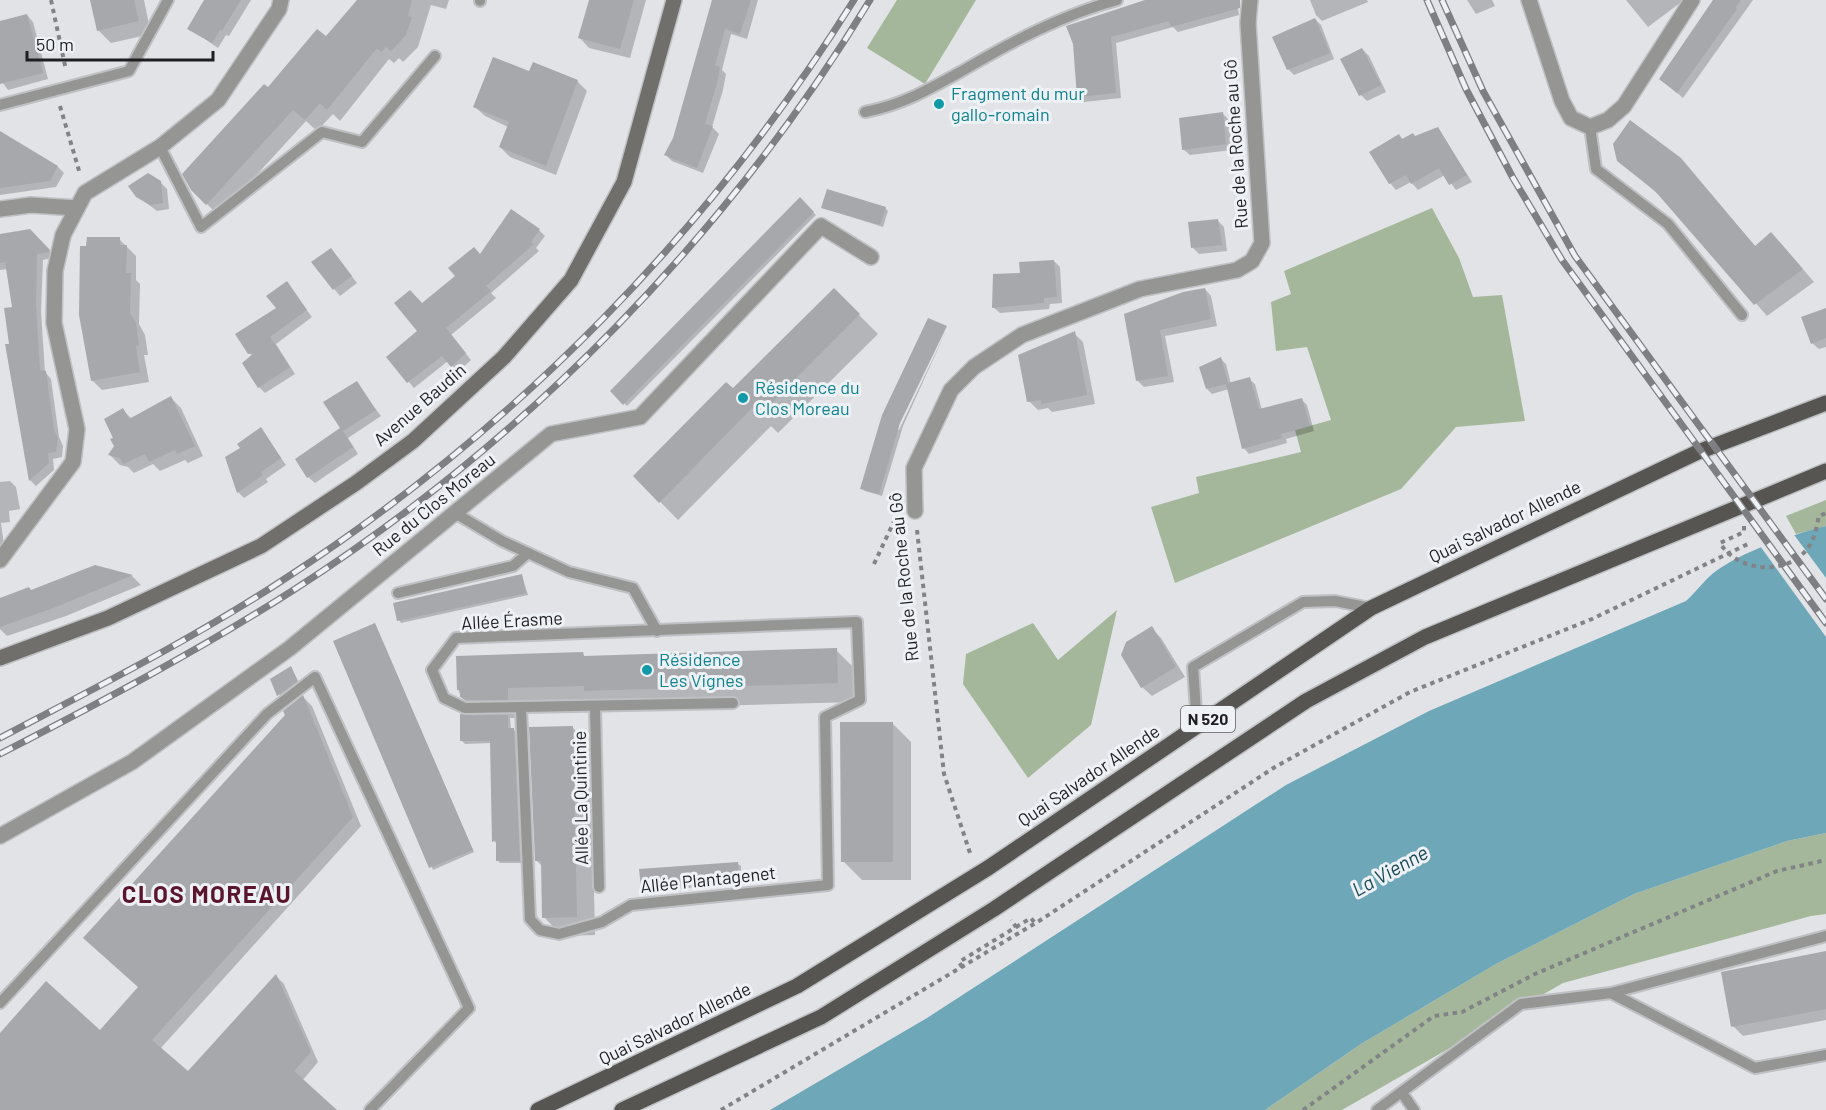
<svg xmlns="http://www.w3.org/2000/svg" width="1826" height="1110" font-family="Barlow,sans-serif">
  <style>
    .green { fill: #a5b79a }
    .water { fill: #6ea7b7 }
    .pier { fill: #e1e3e7 }
    .shadow { fill: #0003 }
    .building { fill: #a6a8ac }
    .lines { fill: none; stroke-linecap: round; stroke-linejoin: round }
    .service-casing { stroke: #bec0c3; stroke-width: 14 }
    .minor-casing { stroke: #bec0c3; stroke-width: 18 }
    .secondary-casing { stroke: #bec0c3; stroke-width: 18 }
    .primary-casing { stroke: #bec0c3; stroke-width: 18 }
    .path { stroke: #828386; stroke-width: 4; stroke-dasharray: 4.5 4.5; stroke-linecap: butt }
    .service { stroke: #959593; stroke-width: 10 }
    .minor { stroke: #959593; stroke-width: 15 }
    .secondary { stroke: #706f6c; stroke-width: 15 }
    .primary { stroke: #565551; stroke-width: 15 }
    .rail-casing { stroke: #7e7f82; stroke-width: 7 }
    .rail { stroke: #eef1f5; stroke-width: 4.5; stroke-dasharray: 14; stroke-linecap: butt }
    .culture-dot { fill: #0f9aa8; stroke: #eef1f5; stroke-width: 2 }
    .labels { text-anchor: middle; stroke-width: 6; stroke-linejoin: round; paint-order: stroke }
    .shield { fill: #eef1f5; stroke: #5d5e61; stroke-width: 1.5 }
    .shield-label { font-size: 16px; font-weight: bold; fill: #1f1f21 }
    .culture-label { font-size: 18px; fill: #0d838f; stroke: #eef1f5; text-anchor: start }
    .street-label { font-size: 18px; fill: #1f1f21; stroke: #eef1f5 }
    .water-label { font-size: 20px; font-style: italic; fill: #184a57; stroke: #eef1f5 }
    .district-label { font-size: 24px; font-weight: bold; letter-spacing: 1.5px; fill: #5a162c; stroke: #eef1f5 }
  </style>
  <rect width="100%" height="100%" fill="#e1e3e7"/>
  <g class="green">
    <path d="M897 0H976L925 84 867 48Z"/>
    <path d="M1432 208 1459 258 1473 297 1502 295 1525 421 1456 427 1401 489 1175 583 1151 507 1199 493 1196 477 1301 452 1295 430 1331 420 1307 347 1276 351 1271 302 1291 294 1284 271Z"/>
    <path d="M1826 500V526L1796 534 1786 516Z"/>
    <path d="M1117 610 1091 725 1028 778 963 684 966 654 1033 623 1058 660Z"/>
    <path d="M1826 833V914L1811 916 1563 983 1342 1110H1265L1361 1044 1496 964 1634 894 1787 841Z"/>
  </g>
  <path class="water" d="M1826 526V833L1787 841 1634 894 1496 964 1361 1044 1265 1110H770L927 1018 1286 785 1429 711 1686 601C1696 592 1705 579 1716 571 1743 551 1794 534 1826 526Z"/>
  <path class="pier" d="M1792 532 1826 578V637L1760 546Z"/>
  <g class="shadow">
    <path d="M91 0H144L151 34 111 43 98 30Z"/>
    <path d="M205 0H251L229 36 226 35 218 48 189 28Z"/>
    <path d="M359 0H449L446 9 431 5 418 47 403 62 399 58 394 63 389 59 340 121 333 114 317 131 306 121 219 216 192 189 268 89 326 39Z"/>
    <path d="M590 0H646L630 58 589 48 580 38Z"/>
    <path d="M713 0H758L747 39 731 34 722 70 726 74 723 90 712 127 719 134 703 173 672 161 666 155 674 138Z"/>
    <path d="M1152 0H1237L1239 15 1178 32 1173 27 1116 43 1121 98 1084 102 1078 96 1075 43Z"/>
    <path d="M1310 0H1367L1368 2 1322 21 1316 15Z"/>
    <path d="M1467 0H1492L1495 6 1476 14Z"/>
    <path d="M1626 0H1684L1648 27Z"/>
    <path d="M1715 0H1753L1683 98 1661 79Z"/>
    <path d="M27 15 33 22 48 79 8 90 0 79V22Z"/>
    <path d="M1315 19 1321 25 1334 59 1294 75 1288 69Z"/>
    <path d="M1362 49 1369 56 1386 92 1367 101 1361 95Z"/>
    <path d="M530 73 577 81 587 91 556 175 510 157 500 147 508 127 485 116 475 107Z"/>
    <path d="M1223 114 1229 120 1232 150 1190 155 1183 149Z"/>
    <path d="M1438 128 1472 182 1456 190 1445 175 1418 190 1411 182 1396 190 1390 183 1399 136 1403 140 1416 138Z"/>
    <path d="M4 135 58 167 64 173 56 187 0 195V142Z"/>
    <path d="M1680 159 1756 247 1783 246 1814 282 1767 316 1664 199 1618 160Z"/>
    <path d="M160 182 167 189 169 209 157 211 137 196Z"/>
    <path d="M800 199 816 215 627 406 612 391Z"/>
    <path d="M823 208H885L888 211 883 227Z"/>
    <path d="M1218 221 1224 227 1227 251 1199 254 1193 248Z"/>
    <path d="M539 230 545 236 536 248 539 251 491 293 496 298 451 335 471 360 458 372 448 361 414 388 388 357 419 332 422 305 481 255Z"/>
    <path d="M30 231 55 257 43 260 41 311 45 372 51 379 59 437 63 446 62 457 53 459 54 470 36 486 30 480 7 346 11 345 14 308 8 269 0 270V235Z"/>
    <path d="M119 239 136 256V280L140 284 139 324 145 335 148 355H144L149 382 102 390 92 380Z"/>
    <path d="M331 250 357 283 340 296 313 263Z"/>
    <path d="M1054 261 1060 267 1062 303 1050 304 1049 309 1000 313 993 307 1021 275Z"/>
    <path d="M286 283 312 317 276 344 295 374 265 393 259 387 253 356 249 353 278 309Z"/>
    <path d="M1205 289 1211 296 1217 326 1165 336 1174 382 1144 387 1138 381 1126 315Z"/>
    <path d="M834 290 878 334 778 433 771 426 678 520 635 476 733 391Z"/>
    <path d="M1826 310V347L1819 349 1812 343Z"/>
    <path d="M947 329 903 426 882 496 865 491 862 488 896 429 899 430Z"/>
    <path d="M1074 333 1083 342 1095 404 1052 412 1048 408 1038 410 1029 401Z"/>
    <path d="M1221 359 1226 364 1231 384 1249 379 1255 384 1262 410 1302 400 1307 405 1314 431 1286 439 1287 443 1249 454 1244 448 1229 389 1212 394 1207 389Z"/>
    <path d="M356 383 381 416 348 438 358 454 315 483 308 477 342 428Z"/>
    <path d="M171 398 181 408 203 456 188 463 185 460 160 471 153 464 134 473 128 467 120 465 110 455 116 446 123 410 132 419Z"/>
    <path d="M261 429 286 465 266 479 268 482 244 498 238 492 242 448Z"/>
    <path d="M10 481 16 487 20 509 9 511 10 522 1 523 4 545 0 550V482Z"/>
    <path d="M95 567 132 576 141 585 66 616 7 636 0 629V599L31 591Z"/>
    <path d="M522 576 528 595 401 623 399 620Z"/>
    <path d="M375 625 474 852 433 870 335 642Z"/>
    <path d="M1151 628 1161 638 1185 677 1152 696 1142 687Z"/>
    <path d="M836 650 855 669 856 702 604 709 526 707V718H510L511 729 517 732 522 863H500L497 860V843L493 841 491 743 465 744 462 741 480 716 461 697 458 689 582 654 586 657Z"/>
    <path d="M291 668 299 684 281 698 272 679Z"/>
    <path d="M303 697 312 706 361 826 160 1049 188 1073 276 976 284 984 318 1062 302 1081 335 1110H0V1035L100 1032 140 988Z"/>
    <path d="M892 723 911 742V880H862L843 861Z"/>
    <path d="M573 728 591 747 595 935 562 936 544 917 542 866 536 860Z"/>
    <path d="M738 864 741 866V884L645 891 642 888Z"/>
    <path d="M1826 952V1020L1743 1036 1733 1026Z"/>
  </g>
  <g class="building">
    <path d="M90 0H134L139 21 97 31Z"/>
    <path d="M204 0H241L222 31 220 30 212 43 187 29Z"/>
    <path d="M357 0H412L408 16 412 17 406 35 391 51 386 47 381 52 377 48 327 110 320 103 305 120 293 110 206 205 191 190 182 174 264 84 268 87 317 29 326 36Z"/>
    <path d="M589 0H634L620 49 578 38Z"/>
    <path d="M712 0H751L740 34 725 29 715 65 720 67 717 83 705 124 713 126 697 168 664 155 673 138Z"/>
    <path d="M1145 0H1240V8L1171 27 1169 21 1111 37 1116 93 1077 97 1073 44 1066 26Z"/>
    <path d="M1713 0H1741L1735 8 1737 9 1677 93 1659 79Z"/>
    <path d="M27 14 43 73 0 84V21Z"/>
    <path d="M1315 18 1330 53 1287 70 1272 37Z"/>
    <path d="M1362 48 1381 85 1359 96 1340 59Z"/>
    <path d="M493 57 529 71 533 62 578 80 546 166 499 147 509 122 473 107Z"/>
    <path d="M1223 112 1226 144 1182 150 1179 118Z"/>
    <path d="M1630 120 1681 158 1755 246 1771 232 1803 269 1754 305 1655 191 1617 161 1613 144Z"/>
    <path d="M1438 127 1467 175 1449 185 1439 168 1411 184 1406 175 1389 184 1369 152 1399 134 1402 139 1413 133 1415 136Z"/>
    <path d="M0 131 58 166 50 181 0 188Z"/>
    <path d="M148 173 161 181 163 203 150 205 136 197 128 186Z"/>
    <path d="M827 189 886 207 880 225 821 208Z"/>
    <path d="M800 197 814 212 623 405 610 391Z"/>
    <path d="M511 209 540 229 531 242 534 244 486 286 491 291 446 328 466 353 451 367 442 356 407 383 386 357 417 331 394 303 410 290 422 303 455 276 448 268 474 247 480 254Z"/>
    <path d="M1218 219 1222 245 1191 248 1188 222Z"/>
    <path d="M30 229 50 250 49 252 37 254 36 304 40 370 46 371 54 430 58 438 56 452 48 453 49 463 29 481 5 344H9L4 308 12 307 5 262 0 263V234Z"/>
    <path d="M87 237H120V245H127L126 273H131L130 313 136 323 139 346H136L140 372 91 381 79 315 80 246H86Z"/>
    <path d="M331 248 352 276 333 290 311 262Z"/>
    <path d="M1054 260 1057 297 1044 298V303L992 308 993 274 1020 273 1019 262Z"/>
    <path d="M287 281 307 310 270 337 290 367 258 388 242 363 254 353 248 354 235 334 276 308 266 296Z"/>
    <path d="M834 288 860 314 759 416 752 408 659 503 633 476 726 382 733 388Z"/>
    <path d="M1205 288 1211 319 1160 330 1168 376 1136 381 1124 314 1183 292Z"/>
    <path d="M1826 308V338L1811 344 1801 317Z"/>
    <path d="M928 318 947 326 900 423 879 494 860 489 882 415Z"/>
    <path d="M1075 331 1087 395 1042 404 1041 400 1027 402 1018 355Z"/>
    <path d="M1221 357 1228 383 1250 377 1259 409 1302 398 1310 426 1281 434 1282 438 1242 449 1226 384 1206 389 1199 367Z"/>
    <path d="M357 381 376 410 343 431 353 447 307 478 295 459 340 428 323 402Z"/>
    <path d="M171 396 195 446 177 454 175 450 149 462 145 454 123 464 120 458 108 455 114 446 110 439 113 438 104 419 123 408 129 419Z"/>
    <path d="M261 427 281 458 261 472 263 475 237 493 225 457 240 448 237 444Z"/>
    <path d="M95 565 133 575 56 607 0 627V598L29 587 31 590Z"/>
    <path d="M522 574 526 593 397 621 393 603Z"/>
    <path d="M375 623 473 850 429 868 333 641Z"/>
    <path d="M1152 626 1176 667 1141 688 1121 655 1126 642Z"/>
    <path d="M837 648 838 683 584 691V686L508 688V700H467L460 697V690H457L456 656 583 652 584 656Z"/>
    <path d="M291 666 298 681 277 696 270 679Z"/>
    <path d="M303 695 353 817 152 1040 188 1071 276 974 311 1052 294 1071 337 1110H0V1033L46 981 100 1030 138 987 83 938 285 715 283 711Z"/>
    <path d="M460 714 508 715V728H514L520 861H496V840L492 842 490 741H460Z"/>
    <path d="M840 722H893V862H841Z"/>
    <path d="M573 726 577 917 542 918 541 861H535L529 727Z"/>
    <path d="M738 862 739 882 641 888 639 869Z"/>
    <path d="M1826 951V1009L1731 1027 1721 972Z"/>
  </g>
  <g class="lines">
    <defs>
      <g id="service">
        <path d="M480 1V0"/>
        <path d="M0 105 129 71 168 0"/>
        <path d="M865 112C902 105 930 89 962 71 1011 42 1062 15 1117 0"/>
        <path d="M1590 127 1596 169 1668 224 1742 315"/>
        <path d="M160 147 201 227 322 132 362 142 435 56"/>
        <path d="M455 513 502 541 569 572 633 588 657 631"/>
        <path d="M398 593 513 566 528 553"/>
        <path d="M595 707 599 887"/>
        <path d="M521 708 530 919 540 930 559 934 602 922 631 905 828 885 825 717 860 700 857 622 456 638 432 670 444 698 465 708 733 703"/>
        <path d="M1197 726 1193 667 1303 602 1335 601 1371 608"/>
        <path d="M1611 993 1755 1068 1826 1055"/>
        <path d="M0 1003 267 714 315 677 469 1008 370 1110"/>
        <path d="M1402 1093 1414 1110"/>
        <path d="M1377 1110 1521 1004 1611 993 1826 936"/>
      </g>
      <g id="minor">
        <path d="M1529 0 1562 101 1571 118 1590 127 1608 120 1624 106 1692 0"/>
        <path d="M0 209 31 205 77 208"/>
        <path d="M915 511 914 468 951 390 974 367 1022 335 1140 289 1237 270 1252 261 1262 243 1248 23 1250 0"/>
        <path d="M0 560 73 462 77 429 54 323 55 271 63 235 85 193 160 147 218 100 279 9 281 0"/>
        <path d="M0 836 132 762 290 648 551 434 640 417 821 226 871 257"/>
      </g>
      <path id="secondary" d="M0 658 108 618 261 546 356 483 413 441 504 357 571 280 624 182 674 0"/>
      <g id="primary">
        <path d="M538 1110 797 986 988 868 1371 608 1698 452 1826 403"/>
        <path d="M622 1110 821 1017 994 909 1306 701 1425 637 1826 471"/>
      </g>
    </defs>
    <use href="#service" class="service-casing"/>
    <use href="#minor" class="minor-casing"/>
    <use href="#secondary" class="secondary-casing"/>
    <use href="#primary" class="primary-casing"/>
    <g class="path">
      <path d="M51 0 66 70"/>
      <path d="M60 106 80 174"/>
      <path d="M1744 526V532L1720 543C1739 575 1797 577 1813 539 1816 532 1817 523 1819 516L1826 513"/>
      <path d="M917 530 944 774 971 856"/>
      <path d="M874 564 897 515"/>
      <path d="M1016 927 1031 918 1035 923"/>
      <path d="M962 967 959 962 1016 927 1011 920"/>
      <path d="M721 1110 1039 921 1275 767 1410 692 1592 619 1750 543"/>
      <path d="M1303 1110 1434 1016 1462 1012 1535 974 1777 871 1826 860"/>
    </g>
    <use href="#service" class="service"/>
    <use href="#minor" class="minor"/>
    <use href="#secondary" class="secondary"/>
    <use href="#primary" class="primary"/>
    <defs>
      <g id="rail">
        <path d="M1427 0 1466 89 1513 178 1562 260 1826 623"/>
        <path d="M1442 0 1483 91 1575 256 1826 599"/>
        <path d="M0 738C97 687 195 638 286 578 515 429 709 232 854 0"/>
        <path d="M0 754C99 703 198 651 292 591 526 441 726 237 870 0"/>
      </g>
    </defs>
    <use href="#rail" class="rail-casing"/>
    <use href="#rail" class="rail"/>
  </g>
  <g class="culture-dot">
    <circle cx="939" cy="104" r="6"/>
    <circle cx="743" cy="398" r="6"/>
    <circle cx="647" cy="670" r="6"/>
  </g>
  <g class="labels">
    <rect class="shield" x="1181" y="706" width="54" height="26" rx="4.5"/>
    <g class="shield-label">
      <text x="1208" y="725">N 520</text>
    </g>
    <g class="culture-label">
      <text x="951" y="100">Fragment du mur<tspan x="951" dy="21">gallo-romain</tspan></text>
      <text x="755" y="394">Résidence du<tspan x="755" dy="21">Clos Moreau</tspan></text>
      <text x="659" y="666">Résidence<tspan x="659" dy="21">Les Vignes</tspan></text>
    </g>
    <g class="street-label">
      <text transform="translate(1236 144) rotate(-94)" y="6">Rue de la Roche au Gô</text>
      <text transform="translate(420 405) rotate(-41)" y="6">Avenue Baudin</text>
      <text transform="translate(434 505) rotate(-39)" y="6">Rue du Clos Moreau</text>
      <text transform="translate(1505 522) rotate(-26)" y="6">Quai Salvador Allende</text>
      <text transform="translate(904 577) rotate(-96)" y="6">Rue de la Roche au Gô</text>
      <text transform="translate(512 621) rotate(-3)" y="6">Allée Érasme</text>
      <text transform="translate(1089 776) rotate(-34)" y="6">Quai Salvador Allende</text>
      <text transform="translate(581 798) rotate(-91)" y="6">Allée La Quintinie</text>
      <text transform="translate(708 880) rotate(-6)" y="6">Allée Plantagenet</text>
      <text transform="translate(675 1024) rotate(-26)" y="6">Quai Salvador Allende</text>
    </g>
    <g class="water-label">
      <text transform="translate(1390 871) rotate(-29)" y="7">La Vienne</text>
    </g>
    <g class="district-label">
      <text x="207" y="903">CLOS MOREAU</text>
    </g>
  </g>
  <path d="M27 51v9h186v-9" fill="none" stroke="#1f1f21" stroke-width="3"/>
  <text x="36" y="51" font-size="18" fill="#1f1f21" stroke="#eef1f5" stroke-width="4.5" paint-order="stroke">50 m</text>
</svg>
